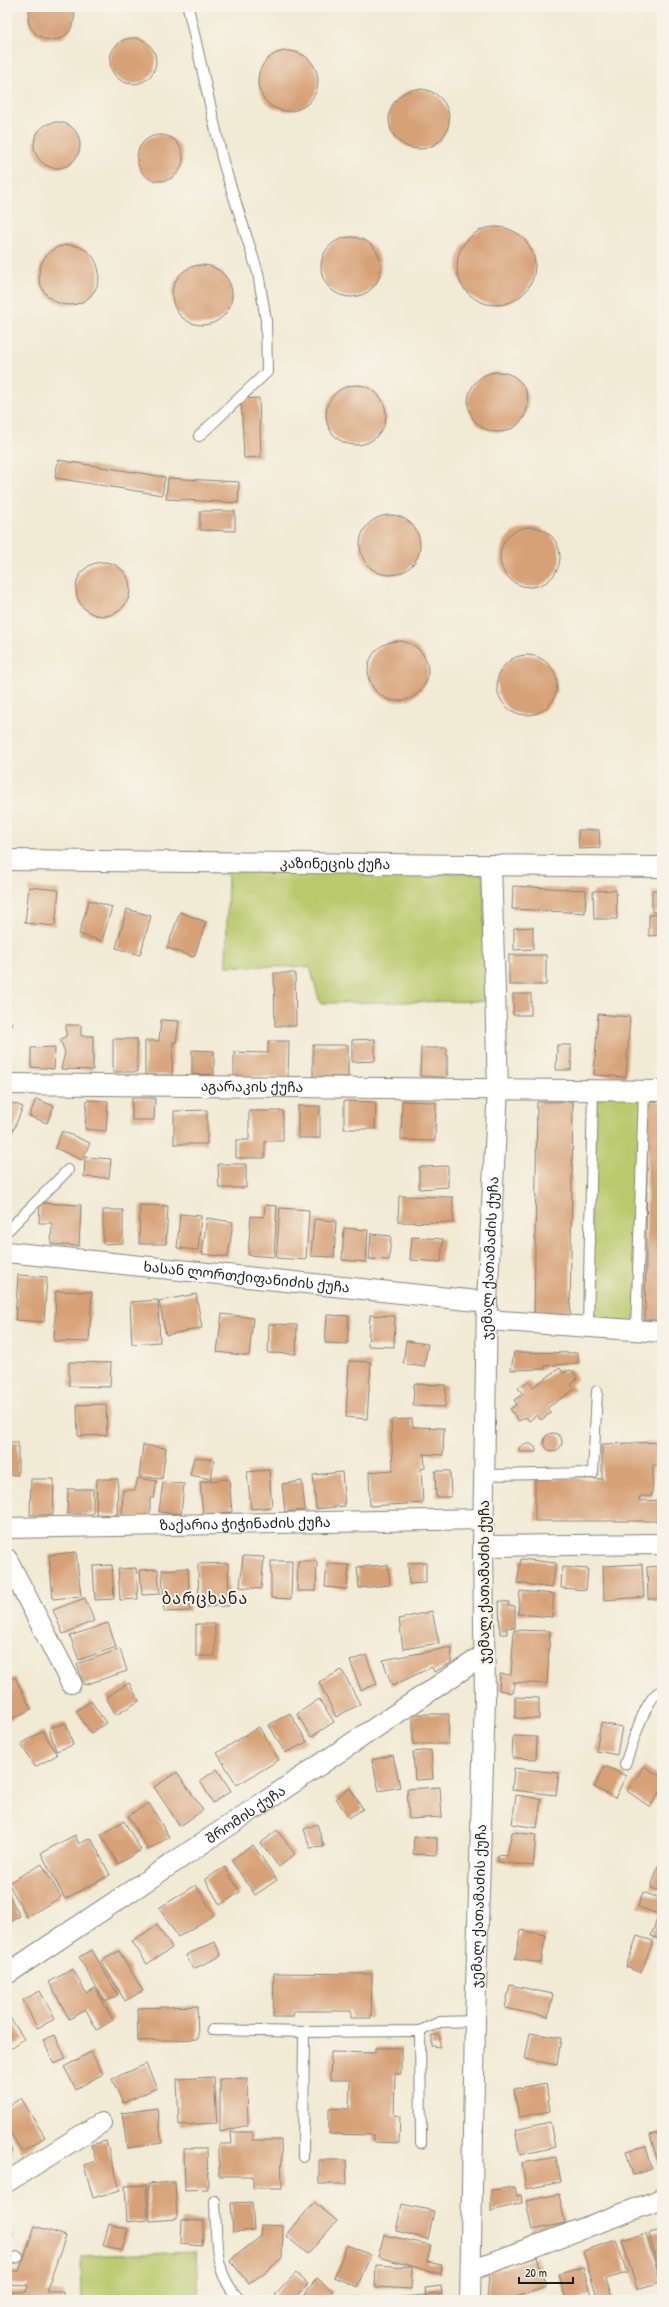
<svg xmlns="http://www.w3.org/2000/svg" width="669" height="2307" font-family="'Patrick Hand','Noto Sans Georgian',sans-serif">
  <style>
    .green { fill: #b9c96c; stroke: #6a7244 }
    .building { fill: #d7a177 }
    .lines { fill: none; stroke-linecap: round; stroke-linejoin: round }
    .lane-casing { stroke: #868378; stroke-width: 12 }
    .street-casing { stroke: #868378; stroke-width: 22 }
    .lane { stroke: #fff; stroke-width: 10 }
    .street { stroke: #fff; stroke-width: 20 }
    .labels { text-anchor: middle; stroke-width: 4; stroke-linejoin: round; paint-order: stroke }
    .street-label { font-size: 14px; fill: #1c1c1c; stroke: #f7f3e8 }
    .quarter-label { font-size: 16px; letter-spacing: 1px; fill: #1c1c1c; stroke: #f7f3e8 }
  </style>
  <rect width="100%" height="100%" fill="#f7f3e8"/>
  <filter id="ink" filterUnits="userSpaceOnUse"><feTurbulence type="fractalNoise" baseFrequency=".025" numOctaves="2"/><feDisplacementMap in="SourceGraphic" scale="8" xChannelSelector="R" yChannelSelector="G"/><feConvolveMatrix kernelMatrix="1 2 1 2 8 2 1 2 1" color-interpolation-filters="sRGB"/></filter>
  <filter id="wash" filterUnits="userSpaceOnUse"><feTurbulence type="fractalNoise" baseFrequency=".012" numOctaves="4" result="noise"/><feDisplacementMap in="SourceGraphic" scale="16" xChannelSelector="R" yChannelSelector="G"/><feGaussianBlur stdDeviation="0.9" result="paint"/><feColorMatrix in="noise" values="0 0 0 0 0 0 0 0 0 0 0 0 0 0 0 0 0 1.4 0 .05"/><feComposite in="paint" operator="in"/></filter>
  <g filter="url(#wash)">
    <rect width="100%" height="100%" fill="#f1ead4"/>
    <g class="green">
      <path d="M228 867 484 874 485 1001 320 1003 310 967 226 966Z"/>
      <path d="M593 1090 644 1091 636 1331 588 1327Z"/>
      <path d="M196 2252 198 2300H82L81 2256Z"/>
    </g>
    <g id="blocks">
      <g class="building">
        <path d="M30 7H72L75 15 73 24 69 32 62 38 53 40 44 39 36 34 30 27 28 19Z"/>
        <circle cx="133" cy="61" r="23"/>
        <circle cx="288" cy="81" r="30"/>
        <circle cx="419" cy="119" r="30"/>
        <circle cx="57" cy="145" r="23"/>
        <circle cx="160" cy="158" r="23"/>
        <circle cx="496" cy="266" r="39"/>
        <circle cx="351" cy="267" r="30"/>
        <circle cx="69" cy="275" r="30"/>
        <circle cx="202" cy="295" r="30"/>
        <circle cx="498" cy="402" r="30"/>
        <circle cx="356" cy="415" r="30"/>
        <path d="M259 398 261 457 244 458 241 399Z"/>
        <path d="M58 460 165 477 162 495 55 478Z"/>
        <path d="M168 478 239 482 238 503 166 499Z"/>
        <path d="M200 511H235V531L200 530Z"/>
        <circle cx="390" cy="545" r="30"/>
        <circle cx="530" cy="557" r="30"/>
        <circle cx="103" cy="589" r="27"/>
        <circle cx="398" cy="671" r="30"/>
        <circle cx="527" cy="685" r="30"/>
        <path d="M578 830H599L600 848 579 849Z"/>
        <path d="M513 886 586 890 585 913 512 909Z"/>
        <path d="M29 887 59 890 55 926 25 923Z"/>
        <path d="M616 890 617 919H594L593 891Z"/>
        <path d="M652 890 662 891V912H652Z"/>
        <path d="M89 900 112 907 102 941 79 934Z"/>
        <path d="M127 909 151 916 140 955 116 948Z"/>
        <path d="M180 912 206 922 194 957 167 948Z"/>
        <path d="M662 914V935L649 936V915Z"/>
        <path d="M533 927V949L514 950V928Z"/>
        <rect x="509" y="955" width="37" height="30"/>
        <path d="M274 973H295L296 1026H275Z"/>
        <rect x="513" y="994" width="18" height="21"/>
        <path d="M598 1014 630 1017 626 1077 594 1075Z"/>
        <path d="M161 1020 179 1021 176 1043 173 1042 172 1075H145V1041H159Z"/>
        <path d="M7 1022 12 1023 8 1043H7Z"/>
        <path d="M66 1025H81V1036H93V1070L61 1069 65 1052 60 1040 66 1036Z"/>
        <rect x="113" y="1039" width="24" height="33"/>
        <path d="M375 1039V1061L352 1062V1040Z"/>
        <path d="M268 1041H289L288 1077 234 1076V1052L268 1053Z"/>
        <rect x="313" y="1045" width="35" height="32"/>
        <path d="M557 1045H571V1070H556Z"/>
        <path d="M55 1047 54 1069 31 1067V1048Z"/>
        <path d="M421 1048H447V1077L420 1076Z"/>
        <path d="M192 1050 214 1051V1075L192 1074Z"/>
        <path d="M132 1098H155L154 1120H132Z"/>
        <path d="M36 1099 54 1106 47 1123 29 1116Z"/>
        <path d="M87 1100 108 1101 106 1131 85 1129Z"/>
        <path d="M7 1101 23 1107 7 1145Z"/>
        <path d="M344 1101 376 1102 375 1129H344Z"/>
        <path d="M402 1101 436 1102 435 1141 401 1140Z"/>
        <path d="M648 1101H662V1320H645Z"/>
        <path d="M537 1102H573L570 1321H534Z"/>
        <rect x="298" y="1106" width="22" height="32"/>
        <path d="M207 1110V1144H174V1111Z"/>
        <path d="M249 1111H283V1141H265V1158H236V1140H249Z"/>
        <path d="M62 1131 90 1143 82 1160 55 1148Z"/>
        <path d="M85 1157 111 1159 109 1178 84 1177Z"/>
        <path d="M218 1164H246V1188H219Z"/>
        <path d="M448 1166V1187L419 1189V1167Z"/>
        <path d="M399 1196 453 1197V1223L398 1222Z"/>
        <path d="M40 1203 81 1205 79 1246 51 1244 52 1223H39Z"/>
        <path d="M140 1205 168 1206 166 1244H139Z"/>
        <path d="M265 1205 277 1206 274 1257 248 1255 251 1216 264 1217Z"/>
        <path d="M280 1208 309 1210 306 1260 276 1258Z"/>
        <path d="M103 1210H123V1243L103 1244Z"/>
        <path d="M180 1214 201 1216 198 1250 177 1248Z"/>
        <path d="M207 1218 233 1222 228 1257 202 1254Z"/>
        <path d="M314 1219 336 1221 334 1257 311 1256Z"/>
        <path d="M344 1228 368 1230 366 1262 342 1260Z"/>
        <path d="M371 1234 391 1236 389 1260 369 1259Z"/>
        <path d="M412 1237 443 1239 441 1262 410 1260Z"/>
        <path d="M18 1275 47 1277 44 1322 15 1320Z"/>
        <path d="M56 1291 92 1292 89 1342 54 1341Z"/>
        <path d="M196 1294 202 1328 166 1335 159 1301Z"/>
        <path d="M158 1300 160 1342 132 1344 130 1302Z"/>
        <path d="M222 1314 253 1318 249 1356 217 1352Z"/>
        <path d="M327 1315 349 1316 347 1344 325 1343Z"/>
        <path d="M370 1315 395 1316 394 1347 368 1346Z"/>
        <path d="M269 1324 297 1325 296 1354 268 1353Z"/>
        <path d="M406 1341 428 1344 424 1367 403 1364Z"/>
        <path d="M514 1352 578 1353V1363L545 1366V1369L511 1370Z"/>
        <path d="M349 1361 371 1362 367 1419 346 1417Z"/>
        <path d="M69 1362 111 1363 110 1387 69 1386Z"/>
        <path d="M560 1368 563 1373 570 1370 574 1372 577 1379 571 1385 575 1389 547 1408 551 1413 541 1420 537 1415 529 1421 526 1417 519 1421 510 1409 517 1404 514 1400 523 1394 518 1388 529 1381 533 1387Z"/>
        <path d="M414 1384 446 1385 445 1407 413 1406Z"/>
        <path d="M106 1404 107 1435 78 1436 77 1405Z"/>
        <path d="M412 1419 413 1427 444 1428 443 1455 424 1454 425 1468 421 1469 423 1503 370 1506 369 1472 393 1470 391 1420Z"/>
        <circle cx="553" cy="1442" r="9"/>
        <rect x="7" y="1442" width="11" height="33"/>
        <path d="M662 1442V1465H653L652 1496H640L639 1501 662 1500V1521H535V1478L602 1479V1444Z"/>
        <path d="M524 1444H531L536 1448V1452H519V1448Z"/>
        <path d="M143 1445 166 1448 162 1479 139 1476Z"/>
        <path d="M194 1457 214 1460 211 1479 190 1475Z"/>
        <path d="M269 1470 272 1507 251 1509 247 1472Z"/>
        <path d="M435 1471H450L451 1497H436Z"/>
        <path d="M342 1472 345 1506 316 1509 313 1475Z"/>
        <path d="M138 1478 157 1481 154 1498H150V1518H122L123 1490H135Z"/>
        <path d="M31 1479H54L53 1515H30Z"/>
        <path d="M97 1479H118L117 1515 96 1514Z"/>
        <path d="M229 1479 232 1512 203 1515 200 1482Z"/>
        <path d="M302 1481 305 1510 285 1512 282 1484Z"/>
        <path d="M163 1482 184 1484 181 1514 159 1512Z"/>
        <path d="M68 1489H93V1514H67Z"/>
        <path d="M76 1552 81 1596 53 1599 49 1555Z"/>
        <path d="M243 1556 264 1557 261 1589 240 1587Z"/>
        <path d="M521 1559 556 1563 552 1588 517 1583Z"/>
        <path d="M271 1561H292L291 1599 271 1598Z"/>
        <path d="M298 1561H317L316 1591H297Z"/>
        <path d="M426 1562V1583L409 1584 408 1563Z"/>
        <path d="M228 1563 229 1606 199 1607 198 1564Z"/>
        <path d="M327 1564 349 1565 347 1589 325 1587Z"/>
        <path d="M642 1564 644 1597 604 1600 603 1566Z"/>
        <path d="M112 1565 114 1599 95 1600 93 1566Z"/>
        <path d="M388 1565 390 1585 359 1588 357 1567Z"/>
        <path d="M662 1566V1599H648L647 1567Z"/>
        <path d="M562 1567 588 1569 586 1590 561 1588Z"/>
        <path d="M136 1568 138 1599 120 1600 118 1569Z"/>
        <path d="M188 1568 190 1611 164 1612 162 1570Z"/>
        <path d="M158 1569 160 1594 142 1595 140 1570Z"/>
        <path d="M520 1591 554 1594 552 1617 518 1614Z"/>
        <path d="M85 1598 94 1621 63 1634 53 1610Z"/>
        <path d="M499 1601 509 1602 508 1606H515V1628L507 1627V1634H500Z"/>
        <path d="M432 1611 439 1643 403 1649 399 1619Z"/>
        <path d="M108 1623 116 1647 79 1660 70 1636Z"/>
        <rect x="196" y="1624" width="19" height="32"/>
        <path d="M514 1630 550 1631 547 1684 512 1682 515 1684 513 1693 499 1690 500 1674 511 1675Z"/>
        <path d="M452 1647 451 1663 434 1672 432 1667 392 1686 383 1660Z"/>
        <path d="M120 1649 127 1671 84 1685 77 1664Z"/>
        <path d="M366 1655 377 1684 361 1690 350 1661Z"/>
        <path d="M342 1670 360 1704 336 1717 319 1682Z"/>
        <path d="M15 1677 31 1709 7 1721V1681Z"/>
        <path d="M129 1683 139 1701 116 1715 106 1697Z"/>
        <path d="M515 1697 539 1698V1719L515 1718Z"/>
        <path d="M319 1699 334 1722 311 1737 297 1714Z"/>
        <path d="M91 1701 106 1723 91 1733 76 1711Z"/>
        <path d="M290 1713 307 1742 285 1753 269 1725Z"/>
        <path d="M413 1714H449L448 1744H413Z"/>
        <path d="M66 1723 73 1745 56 1751 49 1728Z"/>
        <path d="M601 1723 622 1727 617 1755 596 1751Z"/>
        <path d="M259 1727 279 1760 237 1785 217 1753Z"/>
        <path d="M43 1731 57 1755 35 1767 21 1744Z"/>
        <path d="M513 1736 537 1737 536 1759 512 1758Z"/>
        <path d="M431 1750 433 1779 415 1780 413 1752Z"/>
        <path d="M393 1755 400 1787 379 1791 372 1760Z"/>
        <path d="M605 1766 626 1776 615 1798 594 1787Z"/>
        <path d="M644 1766 662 1778V1788L650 1807 627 1791Z"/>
        <path d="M514 1768 559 1773 556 1795 512 1790Z"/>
        <path d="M217 1769 231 1791 213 1803 200 1781Z"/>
        <path d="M177 1772 203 1810 180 1826 154 1787Z"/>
        <path d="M440 1787 442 1817 409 1819 407 1789Z"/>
        <path d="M350 1788 363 1809 349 1818 336 1798Z"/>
        <path d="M516 1795 541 1799 537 1828 512 1824Z"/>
        <path d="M149 1803 169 1837 148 1850 128 1816Z"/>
        <path d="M124 1821 141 1850 118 1864 101 1835Z"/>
        <path d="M317 1824 324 1847 310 1848 304 1829Z"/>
        <path d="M277 1830 295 1854 279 1867 261 1843Z"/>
        <path d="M512 1832 536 1835 533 1866 498 1862V1855L507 1856Z"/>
        <path d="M75 1835 79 1844 91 1838 110 1875 65 1899 41 1853Z"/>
        <path d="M414 1837 437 1838V1855L413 1854Z"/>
        <path d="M253 1845 277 1880 255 1895 231 1860Z"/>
        <path d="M42 1864 61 1897 27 1917 8 1883Z"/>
        <path d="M658 1866 662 1867V1891L651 1888Z"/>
        <path d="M225 1867 240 1892 220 1905 205 1879Z"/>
        <path d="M196 1885 214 1915 178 1937 159 1908Z"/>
        <path d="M7 1892 20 1916 7 1924Z"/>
        <path d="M643 1892 662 1899V1940L651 1936 659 1914 638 1907Z"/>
        <path d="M157 1925 172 1948 147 1964 132 1941Z"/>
        <path d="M521 1930 546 1935 541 1963 515 1959Z"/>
        <path d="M637 1936 653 1941 641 1973 626 1967Z"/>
        <path d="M215 1942 221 1956 193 1969 186 1955Z"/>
        <path d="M92 1950 118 1995 105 2002 79 1957Z"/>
        <path d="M119 1951 143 1991 125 2001 101 1961Z"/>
        <path d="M73 1969 86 1993 95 1988 113 2020 97 2030 86 2010 69 2019 49 1982Z"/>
        <path d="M274 1973 372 1974 371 2018H351V2011H294L293 2017H273Z"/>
        <path d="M510 1985 553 1994 548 2017 505 2008Z"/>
        <path d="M40 1991 55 2019 37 2028 23 2000Z"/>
        <path d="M197 2006 198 2039 138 2041 137 2008Z"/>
        <path d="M7 2013 24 2039 7 2051Z"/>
        <path d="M530 2033 561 2038 557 2065 525 2059Z"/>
        <path d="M55 2035 66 2059 54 2064 43 2040Z"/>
        <path d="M432 2035H440V2047L432 2046Z"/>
        <path d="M375 2048H401V2074H395L394 2115 400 2116 399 2143 373 2142V2135L329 2134V2108L349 2109 350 2080H330L331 2052 375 2053Z"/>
        <path d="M91 2052 103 2074 76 2089 64 2067Z"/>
        <path d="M146 2064 157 2088 123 2103 112 2079Z"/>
        <path d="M214 2077 217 2123 179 2125 177 2079Z"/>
        <path d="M247 2078 248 2125 220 2132V2079Z"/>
        <path d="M546 2083 550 2111 519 2117 514 2089Z"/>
        <path d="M21 2098 45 2137 22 2152 7 2127V2107Z"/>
        <path d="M157 2108 162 2143 127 2148 122 2113Z"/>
        <path d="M550 2122 555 2147 520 2155 515 2130Z"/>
        <path d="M231 2132H252V2140H281L282 2188H253V2176H219V2144H232Z"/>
        <path d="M662 2132V2168L660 2169 650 2135Z"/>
        <path d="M106 2141 120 2190 93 2198 84 2165 96 2161 91 2145Z"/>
        <path d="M7 2142 13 2152 7 2156Z"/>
        <path d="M646 2146 652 2169 633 2175 626 2151Z"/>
        <path d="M184 2149H207L208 2189 185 2190Z"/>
        <path d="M556 2157 561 2182 526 2189 522 2163Z"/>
        <path d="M319 2160H346L347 2184H319Z"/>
        <path d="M175 2182 177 2219 150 2221 148 2184Z"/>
        <path d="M146 2185 148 2220 127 2222 125 2186Z"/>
        <path d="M515 2187 517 2196 521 2195 522 2203 491 2211V2190Z"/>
        <path d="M559 2194 565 2223 532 2230 526 2201Z"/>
        <path d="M252 2202 254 2230 233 2232 231 2203Z"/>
        <path d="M314 2202 337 2221 308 2254 286 2236Z"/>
        <path d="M402 2204 434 2211 428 2239 396 2231Z"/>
        <path d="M182 2220 204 2221 202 2246 181 2244Z"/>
        <path d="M7 2221 13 2236 7 2239Z"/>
        <path d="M109 2224 128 2229 122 2251 103 2245Z"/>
        <path d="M261 2225 283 2226 282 2259 249 2284 230 2260 260 2237Z"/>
        <path d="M35 2226 66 2236 46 2292H63V2300H7V2292H26L28 2285 7 2284V2271H19Z"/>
        <path d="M662 2230V2267L658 2268 649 2233Z"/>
        <path d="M646 2233 661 2282 637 2289 622 2240Z"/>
        <path d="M384 2235 431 2245 427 2262 442 2265 441 2274 378 2257Z"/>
        <path d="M616 2240 627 2273 606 2279 613 2300H598L583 2251Z"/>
        <path d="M347 2245 371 2255 357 2287 334 2277Z"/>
        <path d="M537 2257 546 2287 507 2300H487L489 2273Z"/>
        <path d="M376 2265 412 2267 411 2289 375 2287Z"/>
        <path d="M583 2267 591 2295 574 2300H566L559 2274Z"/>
        <path d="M296 2273 308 2284 293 2300H281L275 2295Z"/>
        <path d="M317 2278 333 2291 325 2300H300Z"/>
        <path d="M441 2286 442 2294 426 2295 425 2288Z"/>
        <path d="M426 2295V2300H401V2297Z"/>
        <rect x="353" y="2297" width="26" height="3"/>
      </g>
    </g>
  </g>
  <g filter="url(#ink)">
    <use href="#blocks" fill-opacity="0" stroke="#868378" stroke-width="1"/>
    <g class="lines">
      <defs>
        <g id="lane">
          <path d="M188 7 223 162 258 273 266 320 267 372 199 436"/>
          <path d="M7 1231 68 1170"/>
          <path d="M588 1327 593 1090"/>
          <path d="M636 1331 644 1091"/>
          <path d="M484 1475 593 1473 597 1391"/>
          <path d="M625 1764C631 1749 646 1693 662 1691"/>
          <path d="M212 2030 304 2032"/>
          <path d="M420 2031 421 2143"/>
          <path d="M303 2157 304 2032 420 2031 440 2022 475 2021"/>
          <path d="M215 2201C217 2237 212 2272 240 2300"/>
          <path d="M7 2260 18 2257"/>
        </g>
        <g id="street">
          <path id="s1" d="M7 860 662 867"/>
          <path id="s2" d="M7 1084 662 1091"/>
          <path id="s3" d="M7 1252 487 1302"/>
          <path d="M487 1320 662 1332"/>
          <path id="s4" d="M7 1528 483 1519"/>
          <path d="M483 1546 662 1544"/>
          <path d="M7 1559 71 1683"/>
          <path id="s5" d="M7 1974 484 1655"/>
          <path d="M7 2182 101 2123"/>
          <path d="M471 2270 662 2199"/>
          <path id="s6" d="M470 2300 475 2021 485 1699 483 1546 487 1302 498 1088 491 865"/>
        </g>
      </defs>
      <use href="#lane" class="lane-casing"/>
      <use href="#street" class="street-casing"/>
      <use href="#lane" class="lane"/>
      <use href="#street" class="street"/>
    </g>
  </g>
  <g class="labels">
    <g class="street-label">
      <text dy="5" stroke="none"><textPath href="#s1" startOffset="328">კაზინეცის ქუჩა</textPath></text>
      <text dy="5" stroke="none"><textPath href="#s2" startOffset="245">აგარაკის ქუჩა</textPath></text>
      <text dy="5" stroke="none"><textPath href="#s6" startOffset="1042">ჯემალ ქათამაძის ქუჩა</textPath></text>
      <text dy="5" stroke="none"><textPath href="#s3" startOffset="241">ხასან ლორთქიფანიძის ქუჩა</textPath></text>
      <text dy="5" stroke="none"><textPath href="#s4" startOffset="238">ზაქარია ჭიჭინაძის ქუჩა</textPath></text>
      <text transform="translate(484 1582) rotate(-90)" y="5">ჯემალ ქათამაძის ქუჩა</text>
      <text dy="5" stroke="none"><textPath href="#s5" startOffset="287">შრომის ქუჩა</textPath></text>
      <text dy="5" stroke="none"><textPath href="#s6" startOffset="394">ჯემალ ქათამაძის ქუჩა</textPath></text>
    </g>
    <g class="quarter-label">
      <text x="205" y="1604">ბარცხანა</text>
    </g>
  </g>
  <rect width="669" height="2307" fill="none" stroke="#f7f3e8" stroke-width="24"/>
  <path d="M519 2277v6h54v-6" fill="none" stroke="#1c1c1c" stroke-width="2"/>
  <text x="525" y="2277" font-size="12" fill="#1c1c1c" stroke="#f7f3e8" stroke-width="3" paint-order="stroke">20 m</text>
</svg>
